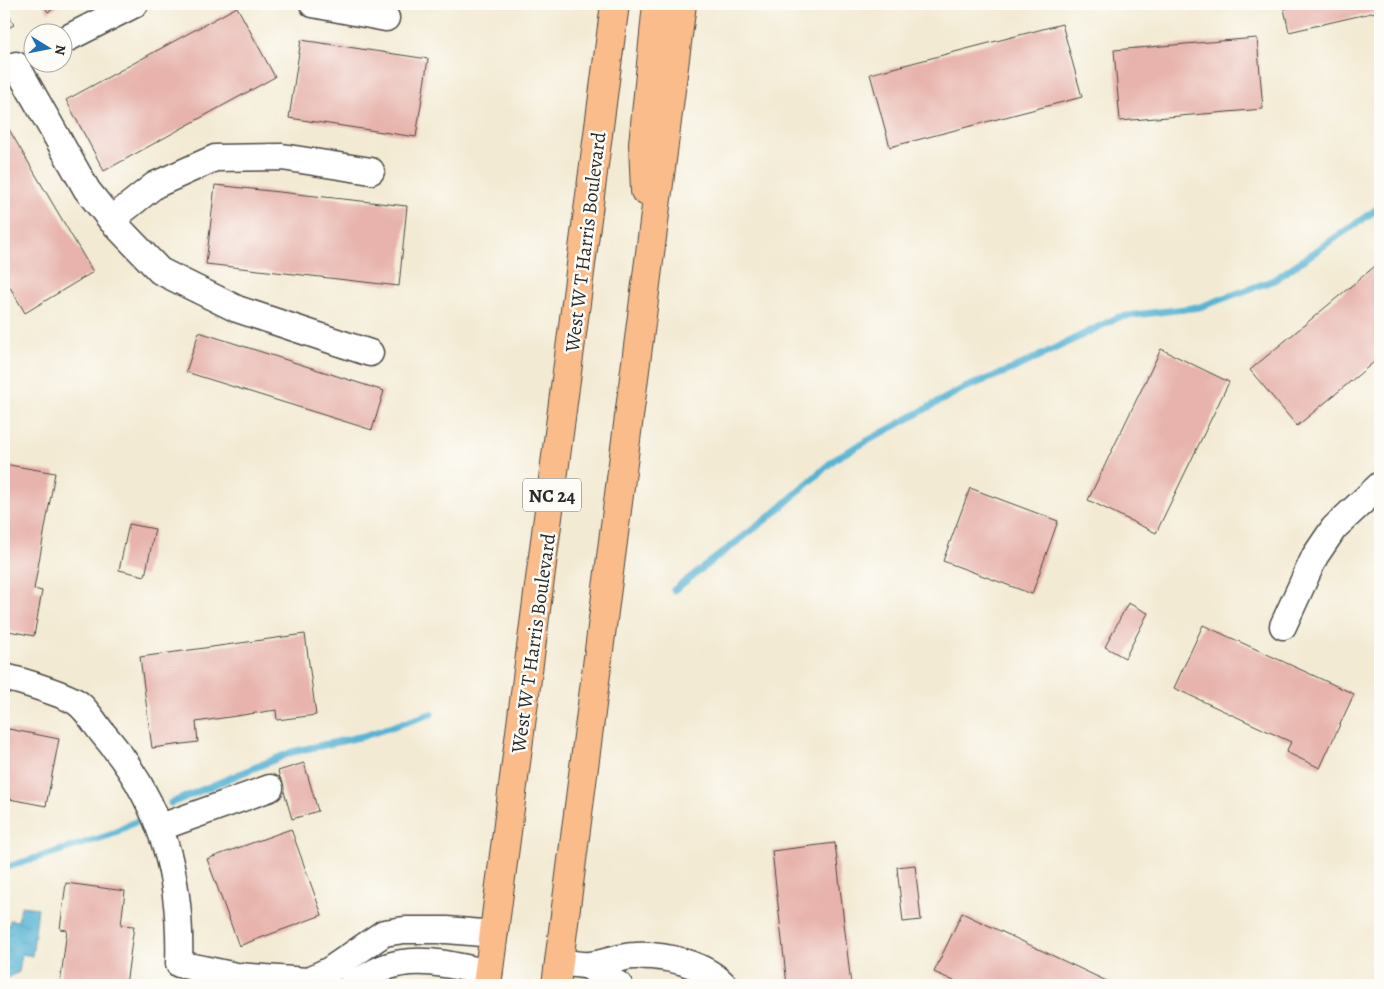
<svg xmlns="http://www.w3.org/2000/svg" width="1384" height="989" font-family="Alegreya,serif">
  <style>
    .water { fill: url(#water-ripples); stroke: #407080 }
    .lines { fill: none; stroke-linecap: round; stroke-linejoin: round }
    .stream { stroke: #56b4d4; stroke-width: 7 }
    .building { fill: #e7b3ac }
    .minor-casing { stroke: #494844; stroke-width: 29 }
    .major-casing { stroke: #494844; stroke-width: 30 }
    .minor { stroke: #fff; stroke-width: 26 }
    .major { stroke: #f9bc8a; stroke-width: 28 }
    .labels { text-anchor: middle; stroke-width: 5; stroke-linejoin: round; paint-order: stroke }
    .shield { fill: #fdfcf7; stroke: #6a6a68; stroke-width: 1 }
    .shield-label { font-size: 19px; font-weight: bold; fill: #2b2b2b }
    .street-label { font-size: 20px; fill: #2b2b2b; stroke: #fdfcf7 }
  </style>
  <defs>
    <pattern id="water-ripples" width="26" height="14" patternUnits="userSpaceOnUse" patternTransform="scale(1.25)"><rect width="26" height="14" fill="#56b4d4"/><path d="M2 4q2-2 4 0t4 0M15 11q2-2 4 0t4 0" fill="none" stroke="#4793ac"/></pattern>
  </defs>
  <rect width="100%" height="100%" fill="#fdfcf7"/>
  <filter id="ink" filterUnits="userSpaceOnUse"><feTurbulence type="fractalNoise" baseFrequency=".02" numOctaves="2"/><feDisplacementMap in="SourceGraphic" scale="10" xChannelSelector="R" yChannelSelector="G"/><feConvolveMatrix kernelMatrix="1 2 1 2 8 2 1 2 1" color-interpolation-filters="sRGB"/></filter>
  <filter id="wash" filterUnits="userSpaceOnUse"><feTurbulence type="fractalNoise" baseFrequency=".0096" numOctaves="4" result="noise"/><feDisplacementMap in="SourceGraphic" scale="20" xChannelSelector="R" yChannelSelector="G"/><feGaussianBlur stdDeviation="1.12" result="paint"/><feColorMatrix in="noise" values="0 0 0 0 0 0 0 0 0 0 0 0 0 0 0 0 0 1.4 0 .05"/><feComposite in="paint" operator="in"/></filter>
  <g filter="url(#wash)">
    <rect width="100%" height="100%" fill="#f3ead3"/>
    <path class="water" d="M21 906 38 908 32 956 22 954 19 972 8 977 4 985V925H9L10 920 18 921Z"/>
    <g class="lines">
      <g class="stream">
        <path d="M674 590 773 514 836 458 964 388 1013 369 1119 317 1200 307 1274 280 1380 207"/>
        <path d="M171 803 292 752 364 736 431 714"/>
        <path d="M4 868 110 835 137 821"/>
      </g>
    </g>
    <g id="blocks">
      <g class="building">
        <path d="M43 4H63L48 12Z"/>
        <path d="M1283 4H1380V11L1289 32Z"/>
        <path d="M4 6 14 25 4 30Z"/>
        <path d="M237 7 275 77 104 171 66 100Z"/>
        <path d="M1062 24 1082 97 890 147 870 74Z"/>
        <path d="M1257 38 1263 109 1120 121 1114 50Z"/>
        <path d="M301 40 428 59 416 137 289 118Z"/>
        <path d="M4 121 93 272 25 313 4 277Z"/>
        <path d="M215 185 407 206 399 286 206 264Z"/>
        <path d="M1380 262V357L1297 426 1250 370Z"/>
        <path d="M199 332 384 391 372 430 186 372Z"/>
        <path d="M1161 349 1229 382 1156 533 1088 500Z"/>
        <path d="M4 464 55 473 34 589 42 591 34 636 4 630Z"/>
        <path d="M970 488 1058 521 1032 594 943 561Z"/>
        <path d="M129 524 155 529 145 576 119 570Z"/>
        <path d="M1128 603 1148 613 1125 658 1105 647Z"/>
        <path d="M1203 625 1354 694 1320 768 1286 752 1291 742 1174 688Z"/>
        <path d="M305 634 316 715 277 720 276 710 196 722 198 742 152 748 140 657Z"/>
        <path d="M4 728 59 739 46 806 4 798Z"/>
        <path d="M304 763 318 811 292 819 278 771Z"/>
        <path d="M291 829 322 915 239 946 207 859Z"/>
        <path d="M835 843 851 985H787L772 851Z"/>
        <path d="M915 865 921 920 903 922 897 867Z"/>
        <path d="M66 883 125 891 121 925 134 926 126 985H60L67 930 60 929Z"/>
        <path d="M962 913 1115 985H963L934 972Z"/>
      </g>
    </g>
  </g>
  <g filter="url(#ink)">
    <use href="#blocks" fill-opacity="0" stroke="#494844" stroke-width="1"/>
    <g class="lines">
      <defs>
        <g id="minor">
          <path d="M313 4 386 18"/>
          <path d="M62 41 135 4"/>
          <path d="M16 65 87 190 111 220 160 271 237 309 370 353"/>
          <path d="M111 220 155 185 215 158 282 157 371 171"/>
          <path d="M1283 626 1315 556 1334 528 1380 485"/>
          <path d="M4 677C18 680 68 695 79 704 89 712 96 726 105 736 162 803 182 877 179 964L236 976 307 981 330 970 384 933 404 930H447L494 934"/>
          <path d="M161 827 270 788"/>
          <path d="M559 961C569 963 580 966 590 965 605 964 620 956 635 956 664 954 705 964 724 985"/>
          <path d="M588 966 619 985"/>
          <path d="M352 985C363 979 374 971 386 967 419 955 456 966 489 973"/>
        </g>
        <g id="major">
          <path d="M645 191 643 144 657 4"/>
          <path d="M487 985 615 4"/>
          <path d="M556 985 682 4"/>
        </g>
      </defs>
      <use href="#minor" class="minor-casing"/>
      <use href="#major" class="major-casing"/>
      <use href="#minor" class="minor"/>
      <use href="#major" class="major"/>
    </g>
  </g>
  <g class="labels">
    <rect class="shield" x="523" y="478.5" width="58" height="33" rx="4"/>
    <g class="shield-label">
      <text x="552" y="502">NC 24</text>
    </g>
    <g class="street-label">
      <text transform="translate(585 242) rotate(-83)" y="7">West W T Harris Boulevard</text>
      <text transform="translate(533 643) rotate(-82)" y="7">West W T Harris Boulevard</text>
    </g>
  </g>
  <rect width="1384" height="989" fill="none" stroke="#fdfcf7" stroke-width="20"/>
  <g transform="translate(48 48) rotate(100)"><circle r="24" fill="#fdfcf7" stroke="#a9a8a5"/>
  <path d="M0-4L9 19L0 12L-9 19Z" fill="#1f6fb2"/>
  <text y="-8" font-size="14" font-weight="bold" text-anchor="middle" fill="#2b2b2b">N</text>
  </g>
</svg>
